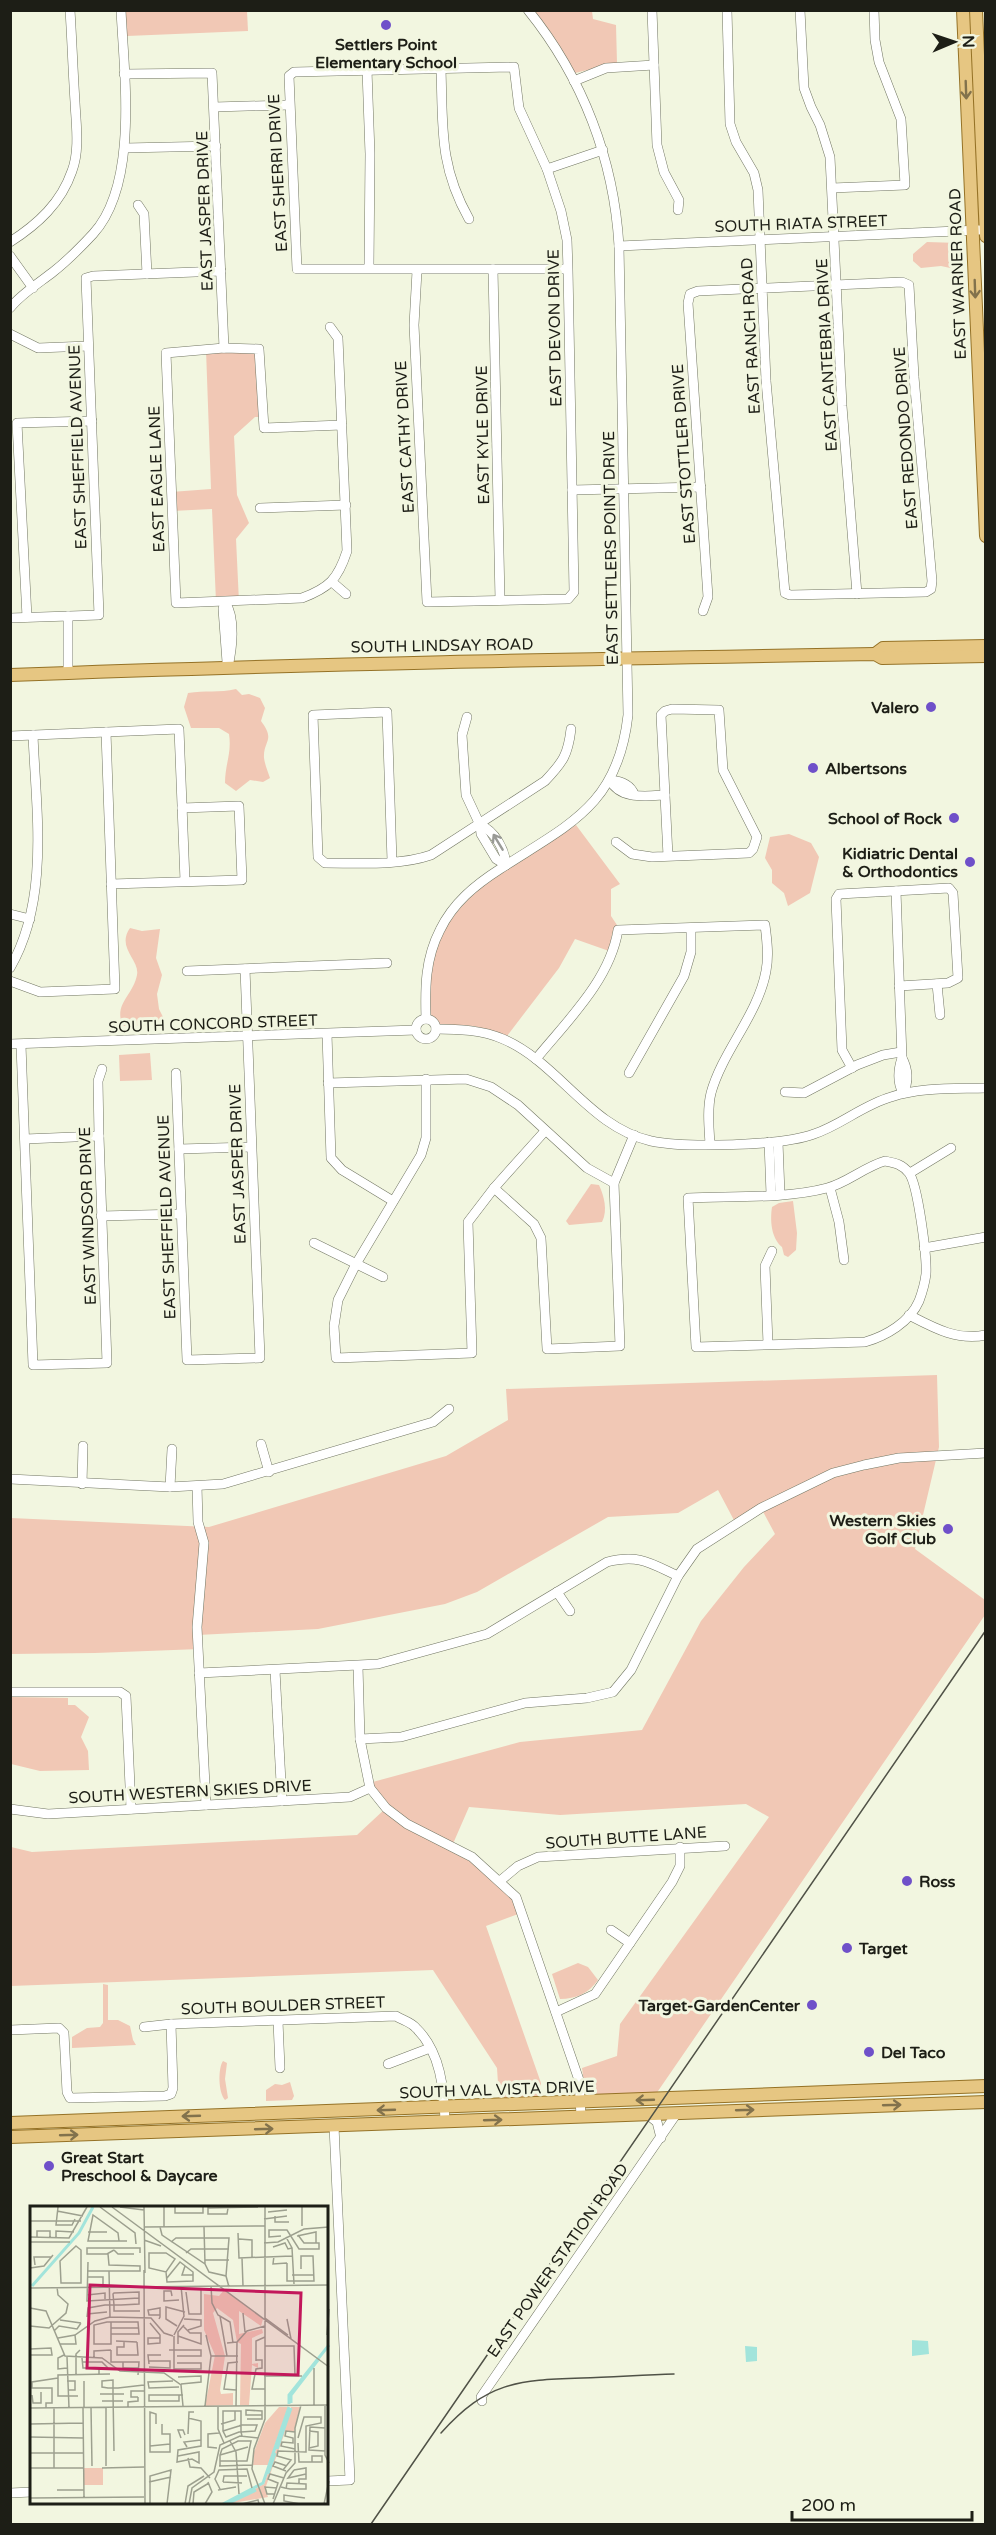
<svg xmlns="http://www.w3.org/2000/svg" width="996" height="2535" font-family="'Varela Round',sans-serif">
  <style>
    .green { fill: #f1c8b5 }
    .water { fill: #a2e4db }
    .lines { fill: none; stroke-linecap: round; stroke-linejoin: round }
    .minor-casing { stroke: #727663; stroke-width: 10 }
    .major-casing { stroke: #957226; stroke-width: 14 }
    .minor { stroke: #fff; stroke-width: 9 }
    .major { stroke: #e6c682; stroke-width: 12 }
    .rail { stroke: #505247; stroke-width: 1.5 }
    .oneway { stroke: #82724c }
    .oneway2 { stroke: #999a96 }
    .poi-dot { fill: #6f50c9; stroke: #f2f6e0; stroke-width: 2 }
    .labels { text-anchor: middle; stroke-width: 6; stroke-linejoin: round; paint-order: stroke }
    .poi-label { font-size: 16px; font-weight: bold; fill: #1d1e16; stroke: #f2f6e0; text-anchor: end }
    .street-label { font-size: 16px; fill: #1d1e16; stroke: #f2f6e0 }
    .inset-river { fill: none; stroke: #a2e4db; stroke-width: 3 }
    .inset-road { fill: none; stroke: #9da08f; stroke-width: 1.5 }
    .view { fill: #c2185b; fill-opacity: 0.15; stroke: #c2185b; stroke-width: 3 }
    .inset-edge { fill: none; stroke: #1d1e16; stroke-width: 3 }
  </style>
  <rect width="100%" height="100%" fill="#f2f6e0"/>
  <g class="green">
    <path d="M125 11H247L248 31 127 36Z"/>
    <path d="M533 11H592L593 19 616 25 617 63 575 73 556 41Z"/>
    <path d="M927 242 959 243 961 257 955 269 941 266 921 268 913 261V254Z"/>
    <path d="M259 349 263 417H255L234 436 237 495 249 523 236 539 239 602H216L212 509 172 511 171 492 211 489 206 350Z"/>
    <path d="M236 689 242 695 249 694 260 698 265 708 261 721C276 741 263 740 264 758 265 765 268 772 270 778L263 782 250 780 236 791 225 783C225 764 232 753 229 734L219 728H191L184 707 188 693C205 690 219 693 236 689Z"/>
    <path d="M576 825 620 884 611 889V916L617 925C610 932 612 942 609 951L575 939 559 968 507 1036 474 1026 437 1024C426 1013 430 998 430 984 433 898 514 867 576 825Z"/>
    <path d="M789 834 811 843 819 857 810 893 788 906 784 893 772 883V870L765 858 770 837Z"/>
    <path d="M130 928 142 931 160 929 156 958 162 975 157 994 159 1009 164 1019 161 1026H123C113 1004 133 996 137 975 140 960 116 948 130 928Z"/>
    <path d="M150 1053 152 1080 120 1081 119 1055Z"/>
    <path d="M591 1184 599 1185C604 1196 608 1210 602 1222L569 1225 566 1221Z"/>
    <path d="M793 1201 797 1233 796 1250 788 1257 784 1255 782 1247C771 1238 770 1220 772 1207L779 1203Z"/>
    <path d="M937 1375 939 1447 915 1549 985 1600V1615L656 2094 588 2095 585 2090 582 2068 617 2056 620 2024 769 1817 746 1804 560 1815 469 1807 452 1846 500 1881 521 1913 486 1926 541 2083V2098L499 2099 497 2068 433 1970 11 1986V1847L32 1852 357 1835 386 1808 369 1783 520 1742 642 1730 701 1621 744 1567 775 1534 761 1508 736 1524 718 1490 678 1513 608 1517 477 1592 445 1604 318 1629 198 1635 200 1649 95 1653 11 1654V1518L209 1527 446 1456 508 1420 506 1389Z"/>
    <path d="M11 1697 68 1698V1705H75L89 1717 81 1737 88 1751 89 1770 40 1771 11 1764Z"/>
    <path d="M578 1963 588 1967 598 1980C589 1993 576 1999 560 1999L552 1974Z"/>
    <path d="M103 1984 108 1985V2020H118L130 2026 133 2040 136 2045 72 2048V2037L87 2028 100 2027 103 2023Z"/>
    <path d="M223 2061 227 2063 225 2079 228 2098 225 2100C218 2092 218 2068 223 2061Z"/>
    <path d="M290 2082 294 2096 292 2100 266 2101V2090L275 2084 282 2085Z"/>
  </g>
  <g class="water">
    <path d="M912 2340 928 2341 929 2354 912 2356Z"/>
    <path d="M745 2346 757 2347V2361L746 2362Z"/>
  </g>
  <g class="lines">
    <defs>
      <g id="minor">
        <path d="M652 10 657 145 664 172 679 200 678 210"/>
        <path d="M800 10 804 88 811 107 820 125 830 157 842 406 857 594"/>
        <path d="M441 69C443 127 439 166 469 219"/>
        <path d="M367 70 370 154 369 267"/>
        <path d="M124 74 212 73 224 348"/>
        <path d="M574 81 606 68 654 65"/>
        <path d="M214 107 288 105"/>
        <path d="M125 148 216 146"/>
        <path d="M547 169 603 150"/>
        <path d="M832 188 905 185 901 119 879 62 875 40 874 10"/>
        <path d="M138 205 144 214 147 274"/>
        <path d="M10 242C38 224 61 203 72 171 80 150 76 124 75 102 73 72 72 41 70 10"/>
        <path d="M619 246 979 230"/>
        <path d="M10 256 33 288"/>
        <path d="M493 269 500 600"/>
        <path d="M417 271 414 325 427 602 568 599 574 592 568 269 567 240 561 211 547 169 519 108 514 67 294 72 289 76 297 269H568"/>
        <path d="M10 308C21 294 39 283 53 272 67 261 80 248 93 234 139 184 124 74 121 10"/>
        <path d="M330 327 338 338 347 551C338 579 329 588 302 598L176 603 166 353 224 348 259 349 264 428 342 425"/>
        <path d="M10 334 38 348 88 346"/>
        <path d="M572 490 701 487"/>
        <path d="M260 508 346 505"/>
        <path d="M332 582 346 594"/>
        <path d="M225 602C236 618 232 649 228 667"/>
        <path d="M225 602 223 609 227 662"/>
        <path d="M703 611 708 597 688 303 690 294 698 291 902 282 909 285 914 377 932 581 931 589 926 592 790 595 785 593 766 381 758 190 754 173 736 142 730 124 727 10"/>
        <path d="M68 616V673"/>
        <path d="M27 617 17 423 92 421"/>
        <path d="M10 618 99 615 86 278 93 276 221 271"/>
        <path d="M467 717 462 735 466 795 480 825 481 834 496 859 506 865"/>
        <path d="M10 736 179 729 185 881"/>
        <path d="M610 780C620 800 646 796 665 795"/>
        <path d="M610 780C621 781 630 784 634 794"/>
        <path d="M480 825C495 831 505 850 506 865"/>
        <path d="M616 842 632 854 652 857 749 853 753 849 757 837 723 770 719 710 672 709 665 711 661 715 668 856"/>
        <path d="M392 861 387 712 313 715 318 857 325 863C359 863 399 866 431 855L545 781C563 762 568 755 571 729"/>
        <path d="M111 884 242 880 239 806 182 808"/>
        <path d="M896 891 902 1058C898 1070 897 1082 903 1093"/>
        <path d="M10 914 30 919"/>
        <path d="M10 968C50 899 36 811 33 735"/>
        <path d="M187 971 387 963"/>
        <path d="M10 981 40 992 115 989 106 732"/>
        <path d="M937 984 940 1015"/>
        <path d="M426 1019C425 988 425 959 440 930 453 903 475 885 500 869 569 824 618 806 628 715L619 246C614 160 583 78 528 10"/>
        <circle cx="426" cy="1029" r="10"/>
        <path d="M436 1029C459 1029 482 1030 503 1039 559 1063 589 1127 651 1141 684 1148 782 1146 814 1134 841 1125 863 1105 891 1097 921 1087 954 1089 986 1088"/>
        <path d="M327 1034 331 1158 342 1170 393 1201"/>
        <path d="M10 1044 416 1030"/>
        <path d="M21 1045 33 1365 107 1363 99 1136 98 1081 102 1069"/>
        <path d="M902 1058C908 1069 909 1082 903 1093"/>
        <path d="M536 1059C567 1021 610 980 618 930L765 925C767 940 769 956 766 971 758 1015 723 1050 711 1093 707 1109 709 1128 710 1144"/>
        <path d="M852 1068 842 1050 836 899 839 894 949 888 953 893 958 978 948 983 899 986"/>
        <path d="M176 1073 187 1360 260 1358 245 969"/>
        <path d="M629 1073 684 976 691 952V928"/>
        <path d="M426 1079V1138L421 1155 356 1264 338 1300 334 1326 336 1358 472 1353 468 1222 494 1188 545 1131"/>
        <path d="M328 1083 466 1079 491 1087 518 1105 587 1168 614 1183"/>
        <path d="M785 1092 804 1093 857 1065 883 1055 901 1052"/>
        <path d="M25 1139 99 1136"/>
        <path d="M769 1142 771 1194"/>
        <path d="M778 1142 780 1194"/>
        <path d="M179 1149 251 1147"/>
        <path d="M885 1161C895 1163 902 1164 909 1173 918 1185 927 1257 926 1274 925 1282 922 1293 919 1301 910 1322 886 1336 865 1342L696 1347 688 1198C731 1196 786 1199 827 1188 847 1183 864 1167 885 1161Z"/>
        <path d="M910 1173 951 1148"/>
        <path d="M494 1188 534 1224 541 1238 547 1349 620 1346 614 1183 634 1135"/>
        <path d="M830 1188 839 1222 844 1260"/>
        <path d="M101 1216 181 1214"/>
        <path d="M314 1243 383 1277"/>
        <path d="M924 1248 986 1237"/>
        <path d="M909 1315C934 1328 957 1341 986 1335"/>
        <path d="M768 1344 765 1266 772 1251"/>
        <path d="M261 1444 269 1472"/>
        <path d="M10 1479 170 1487 223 1484 433 1422 449 1409"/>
        <path d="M82 1484 83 1446"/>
        <path d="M197 1486 198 1522 204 1543 197 1627 206 1805"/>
        <path d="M170 1487 172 1449"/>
        <path d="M557 1592 570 1611"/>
        <path d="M358 1666 360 1739 370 1788 386 1808 407 1824 472 1857 516 1897 579 2080 581 2116"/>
        <path d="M275 1670 282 1801"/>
        <path d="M199 1673 378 1664 487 1634 607 1562C639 1554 650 1563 678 1576"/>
        <path d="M10 1692H120L126 1696 131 1809"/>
        <path d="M360 1739 401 1737 525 1703 587 1698 613 1692 631 1670 678 1576 697 1549 761 1508 833 1473 864 1465 899 1458 986 1453"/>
        <path d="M10 1809 48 1814 350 1797 370 1788"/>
        <path d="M500 1881 518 1866 538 1857 725 1846"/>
        <path d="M611 1930 630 1943"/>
        <path d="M556 2012 595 1994 672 1882 680 1866V1847"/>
        <path d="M278 2021 280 2068"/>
        <path d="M144 2027 171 2024 396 2016C402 2020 411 2022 416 2028 441 2052 444 2090 445 2121"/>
        <path d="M10 2030 59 2028 64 2033 67 2092 70 2098 165 2096 171 2094 173 2088 171 2024"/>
        <path d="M388 2064 430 2048"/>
        <path d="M647 2114 657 2122 661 2138"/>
        <path d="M482 2401 481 2397 677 2113"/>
        <path d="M327 2481 350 2480 334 2126"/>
        <path d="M10 2493 32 2492"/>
      </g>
      <g id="major">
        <path d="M963 10 986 536"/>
        <path d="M976 10 986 236"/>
        <path d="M875 654 883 648 986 646"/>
        <path d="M10 675C299 664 587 659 875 654L882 658 986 656"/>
        <path d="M10 2123 986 2086"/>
        <path d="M10 2137 986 2102"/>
      </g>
    </defs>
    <use href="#minor" class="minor-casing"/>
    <use href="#major" class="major-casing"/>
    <use href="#minor" class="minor"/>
    <use href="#major" class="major"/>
    <g class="rail">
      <path d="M441 2433C487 2382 517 2380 582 2378 613 2377 643 2375 674 2374"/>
      <path d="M371 2524 986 1630"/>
    </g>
  </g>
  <defs><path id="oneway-shaft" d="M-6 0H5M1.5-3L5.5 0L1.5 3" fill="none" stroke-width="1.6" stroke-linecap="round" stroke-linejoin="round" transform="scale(1.5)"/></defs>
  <g class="oneway">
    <use href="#oneway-shaft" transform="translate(966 90) rotate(88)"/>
    <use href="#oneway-shaft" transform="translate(975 289) rotate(88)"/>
    <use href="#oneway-shaft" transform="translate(645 2100) rotate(178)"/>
    <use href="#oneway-shaft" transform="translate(892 2105) rotate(-2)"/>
    <use href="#oneway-shaft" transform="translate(386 2110) rotate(178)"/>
    <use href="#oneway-shaft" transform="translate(745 2110) rotate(-2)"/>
    <use href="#oneway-shaft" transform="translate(191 2116) rotate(178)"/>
    <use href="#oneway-shaft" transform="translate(493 2120) rotate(-2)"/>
    <use href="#oneway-shaft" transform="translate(264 2129) rotate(-2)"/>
    <use href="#oneway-shaft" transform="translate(69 2135) rotate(-2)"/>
  </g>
  <use class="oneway2" href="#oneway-shaft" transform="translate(498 842) rotate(-121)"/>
  <g class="poi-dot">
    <circle cx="386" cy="25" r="6"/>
    <circle cx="931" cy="707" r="6"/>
    <circle cx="813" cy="768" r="6"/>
    <circle cx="954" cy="818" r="6"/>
    <circle cx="970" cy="862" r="6"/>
    <circle cx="948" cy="1529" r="6"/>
    <circle cx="907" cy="1881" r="6"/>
    <circle cx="847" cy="1948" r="6"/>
    <circle cx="812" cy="2005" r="6"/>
    <circle cx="869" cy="2052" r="6"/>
    <circle cx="49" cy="2166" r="6"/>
  </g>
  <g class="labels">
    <g class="poi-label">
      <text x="386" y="50" text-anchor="middle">Settlers Point<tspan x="386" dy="18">Elementary School</tspan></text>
      <text x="919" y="713">Valero</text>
      <text x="825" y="774" text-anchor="start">Albertsons</text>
      <text x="942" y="824">School of Rock</text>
      <text x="958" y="859">Kidiatric Dental<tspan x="958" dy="18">&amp; Orthodontics</tspan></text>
      <text x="936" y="1526">Western Skies<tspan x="936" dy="18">Golf Club</tspan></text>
      <text x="919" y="1887" text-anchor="start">Ross</text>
      <text x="859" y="1954" text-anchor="start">Target</text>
      <text x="800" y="2011">Target-GardenCenter</text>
      <text x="881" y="2058" text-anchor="start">Del Taco</text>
      <text x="61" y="2163" text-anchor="start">Great Start<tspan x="61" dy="18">Preschool &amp; Daycare</tspan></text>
    </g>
    <g class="street-label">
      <text transform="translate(277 173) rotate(-93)" y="6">EAST SHERRI DRIVE</text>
      <text transform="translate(204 211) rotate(-92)" y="6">EAST JASPER DRIVE</text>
      <text transform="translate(801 223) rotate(-2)" y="6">SOUTH RIATA STREET</text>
      <text transform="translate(957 274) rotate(-92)" y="6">EAST WARNER ROAD</text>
      <text transform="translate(554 328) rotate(-91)" y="6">EAST DEVON DRIVE</text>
      <text transform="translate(750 336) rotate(-93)" y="6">EAST RANCH ROAD</text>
      <text transform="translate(826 355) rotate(-93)" y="6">EAST CANTEBRIA DRIVE</text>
      <text transform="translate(482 435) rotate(-91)" y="6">EAST KYLE DRIVE</text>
      <text transform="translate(404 437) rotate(-93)" y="6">EAST CATHY DRIVE</text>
      <text transform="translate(905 438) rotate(-94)" y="6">EAST REDONDO DRIVE</text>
      <text transform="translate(77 447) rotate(-92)" y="6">EAST SHEFFIELD AVENUE</text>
      <text transform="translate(683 454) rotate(-94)" y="6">EAST STOTTLER DRIVE</text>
      <text transform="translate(156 479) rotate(-92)" y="6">EAST EAGLE LANE</text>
      <text transform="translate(610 548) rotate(-91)" y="6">EAST SETTLERS POINT DRIVE</text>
      <text transform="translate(442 645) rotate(-1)" y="6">SOUTH LINDSAY ROAD</text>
      <text transform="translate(213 1023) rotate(-2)" y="6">SOUTH CONCORD STREET</text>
      <text transform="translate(237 1164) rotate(-92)" y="6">EAST JASPER DRIVE</text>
      <text transform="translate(87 1216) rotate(-92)" y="6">EAST WINDSOR DRIVE</text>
      <text transform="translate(166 1217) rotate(-92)" y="6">EAST SHEFFIELD AVENUE</text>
      <text transform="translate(190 1791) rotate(-3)" y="6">SOUTH WESTERN SKIES DRIVE</text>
      <text transform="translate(626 1837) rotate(-4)" y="6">SOUTH BUTTE LANE</text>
      <text transform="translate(283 2005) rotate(-2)" y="6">SOUTH BOULDER STREET</text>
      <text transform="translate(497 2089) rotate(-2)" y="6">SOUTH VAL VISTA DRIVE</text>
      <text transform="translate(557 2260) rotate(-55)" y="6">EAST POWER STATION ROAD</text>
    </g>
  </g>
  <g transform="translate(30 2206)">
    <rect width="298" height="298" fill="#f2f6e0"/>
    <path d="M194 84 233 113 231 120 209 105V128L232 123 233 127 222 132V158L228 157V162L222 159 219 199H210L211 138 207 136 203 114 187 102 183 107 195 150 190 184 191 188 203 187V199L175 200 185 149 174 124V88L189 90ZM249 201H258L238 259H223L224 246 235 217ZM261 201H270L264 226H255L235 283 238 291 197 298 234 278ZM54 262H73V279H54Z" fill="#f1c8b5"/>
    <path class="inset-river" d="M2 80 49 27 63 1M261 197V189L288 154M259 198V189L299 139M247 243 261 202M238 268 245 247M193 298 233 277 259 201M197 298 226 284"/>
    <path class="inset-road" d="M28 1 26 19H42L45 13M70 1 105 27 106 38M82 1 299 161M90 1 114 4M114 1 115 67M134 1V21M145 1V7H173V1M178 1V8H197L198 2M235 1V213L224 243 222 263 235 298M178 2 228 1M27 5 53 10M238 6 257 4M245 10V16H259M234 13 257 10M0 15H51M272 20V1M114 21 235 20M130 21 132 29 175 58 179 66 196 70 199 81M174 21 175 58M58 26H77M208 27 209 52 262 50M251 30 239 31V24H257L269 43H289V37H274L268 29M267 30 286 26V37M0 31 39 32 57 1M7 31V25H20V31M26 31V25L44 26M256 31 262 42 264 78M209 33 222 34V52M114 34 131 40M89 35 88 27 63 9 58 35H97M0 36H40M141 36 146 32H199L196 70M234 37 248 36 274 23 299 21M46 40 51 44V77H31L30 55ZM243 41 255 37 258 43 262 42M84 44 77 48H57V42H110V47M84 44 88 48H104M119 47H136L145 53 136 66 119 62ZM156 47 161 43H199M244 50 243 58 257 57M212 52 213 80M175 54H199M58 56 57 95 109 92M257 57V75H284L283 50H271V63M5 59 4 51H22M155 60 152 69H163M0 62 14 60 23 49M114 64 115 298M57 65H110V60L79 59 78 48M79 65 80 111M136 66 137 76 163 75V66L150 56 137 72M262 69H284M57 71H73V81M181 80 182 97 188 109 200 116 203 137M0 82 299 79M156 86 159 108H171V84M57 89 75 87V93M142 90 141 85H134V95L149 94M0 102 16 105 35 150 72 152 90 165 134 167 151 179 153 200M213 107 215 126M57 108 77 106M190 110 197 150M57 111 58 102 75 99H91L109 98V86L84 87 83 88 84 99V105H110M235 112 258 129M129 113 130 111V102L118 104 119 109H130M154 113 171 114V120L158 124M257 113 261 133M30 114 51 117M120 117 130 129V137L118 138V132H130M0 120 19 122 36 107 38 98 28 89 27 81M147 120 136 113V101L155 106M81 122H109M24 125 29 120 47 123 51 117M81 128H109L108 116H77L64 119V138H81V116M144 129 154 110 151 80M297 129 299 103M148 130 171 138V127H160L153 120M28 132 45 129 65 115 80 111 121 112 134 127 143 130M86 135 107 136M94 135V141H87V149H108L107 136M197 137 207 136 217 125 235 120M30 138H46L45 129M148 138V126L154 119M235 140H264L265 170M0 143 21 142 22 149H0M81 144V156H109L108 169M139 144H171V150H147M34 149 28 152V163L37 162M181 150H208M37 151 39 202M52 152 53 162H69V168M64 152V145L81 144M226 154H232V162L226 163 222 183H235M119 155H140V162L119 161M226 155V135L235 131M52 156H72L78 162M93 156V162H109M119 158 118 149H131M144 163H171V157H147M144 166V130M46 168V148L50 144M234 170H272M148 171 171 170V176L151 178M37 175H45V184H38M143 175 118 176 119 182 149 181M206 184 194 183 198 157 208 156M70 188H94M2 189 3 197H11V186M149 189V195H119V189H153M48 190H28V169L80 168M108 191H101V185H114M72 195H93M284 199V162M295 199V249L299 257M175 200 181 150 176 129M188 200V223L194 237M206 200 207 136M61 201 62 260M76 201V260M98 201V196L108 195V191M0 202 299 199M16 202V197H22V182H2V176L28 172M24 202V262M53 202 54 291M54 202V175M217 213H232V205L216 204V209H232M0 218 53 217M126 218V208L120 206V246H140V228H132V218M191 218 205 214V205M193 225 209 220 211 219H227L225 225 211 226H209L196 231 193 225V205H211V226L212 230M158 228 159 206H164M0 231 53 232M151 232 148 224H153L155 229M200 235 206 246 209 288M268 237 269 256H292V250H282V256M120 240 140 238M157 241 154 236 171 234M187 242 178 241V228L189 227M279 242 288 240V226L279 225M265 243 251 240 252 236 263 237V232L255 230 256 225 265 226M84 245 83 188V174L72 175V181L78 182H88L114 179M295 245 279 244 280 221 295 222M0 247H54M190 249 218 241M148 250 169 246V257L162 253 147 256 148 244 171 240V215L158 212M158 252 160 261 171 262 180 272M190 255H217L221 235H208L192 243 190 249V260M189 260 222 259M0 262H54M72 262 114 261M253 264 261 254 247 250 248 245 276 246V220L291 217V211H274L268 232M264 264 276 262V273H269V278M264 264 258 272 276 268M256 265 243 260 245 256 257 260M119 276 141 271M193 276 194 270H217M193 276 212 277M251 281 255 282 260 283H276V278L257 277 256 283M190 283 185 273 189 264 217 263 222 282M27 284H54M188 284 206 281M245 288H237L235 281 247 282M0 292 114 291M243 293 248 277 238 273 240 268 254 272M120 298V270L141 264 137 298M155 298 158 280 174 270M159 298 162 282 184 266 190 239 210 230 228 232M163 298 164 286 179 277M175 298 182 286 178 276M212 298 228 294 229 298M243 298 256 267 265 257V222L271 199M270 298 254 295V289L275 292M294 298 299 275"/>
    <path class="view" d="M60 79 271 87 268 169 57 162Z"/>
    <rect width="298" height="298" class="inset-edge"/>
  </g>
  <rect width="996" height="2535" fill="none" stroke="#1d1e16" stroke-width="24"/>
  <g transform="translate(954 42) rotate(88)" stroke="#f2f6e0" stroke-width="4.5" paint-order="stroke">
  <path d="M0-4.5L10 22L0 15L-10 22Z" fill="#1d1e16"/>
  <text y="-9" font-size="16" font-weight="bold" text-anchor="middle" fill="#1d1e16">N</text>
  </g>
  <path d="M792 2511v9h180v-9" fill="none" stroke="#1d1e16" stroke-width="3"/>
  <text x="801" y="2511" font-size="18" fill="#1d1e16" stroke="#f2f6e0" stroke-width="4.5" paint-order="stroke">200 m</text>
</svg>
